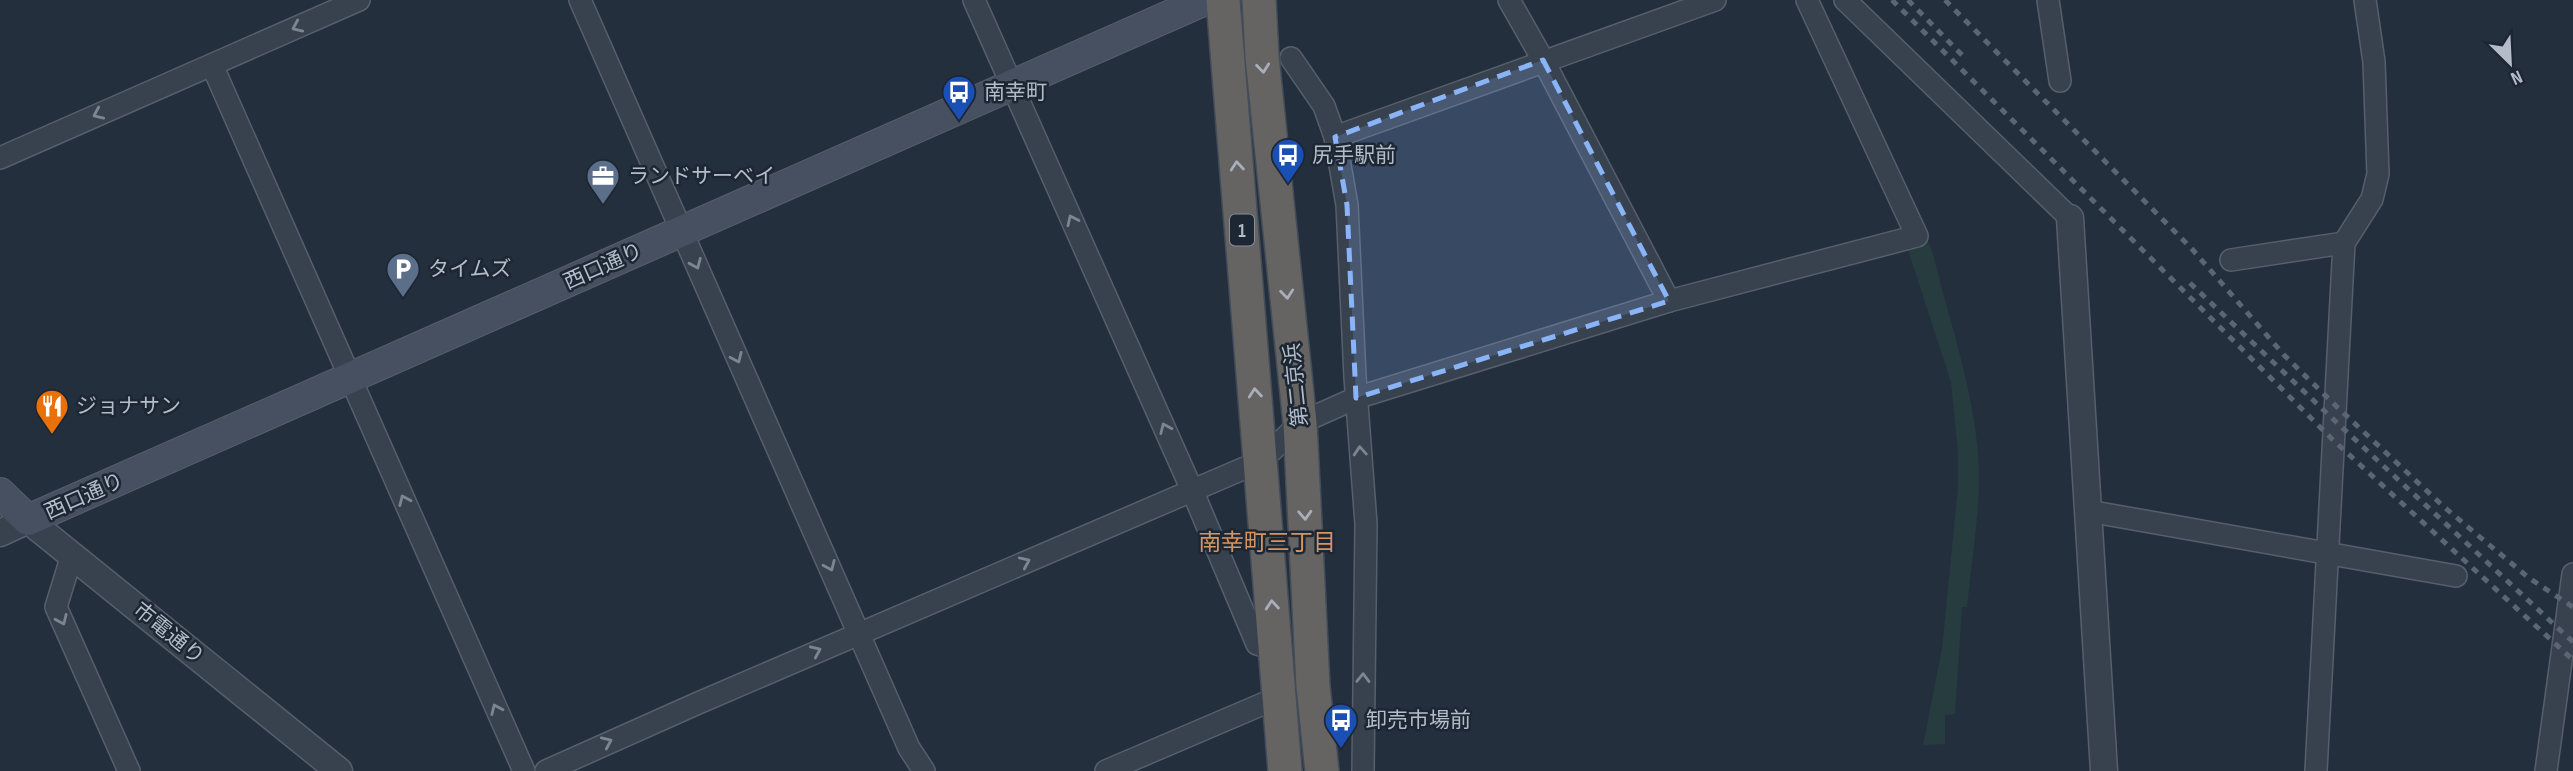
<svg xmlns="http://www.w3.org/2000/svg" width="2573" height="771" font-family="'Sofia Sans Condensed','Noto Sans JP',sans-serif">
  <style>
    .green { fill: #263c3f }
    .lines { fill: none; stroke-linecap: round; stroke-linejoin: round }
    .minor-casing { stroke: #565f6c; stroke-width: 24 }
    .tertiary-casing { stroke: #565f6c; stroke-width: 29 }
    .secondary-casing { stroke: #565f6c; stroke-width: 32 }
    .trunk-casing { stroke: #434c59; stroke-width: 36 }
    .minor { stroke: #38414e; stroke-width: 21 }
    .tertiary { stroke: #38414e; stroke-width: 26 }
    .secondary { stroke: #465061; stroke-width: 30 }
    .trunk { stroke: #656462; stroke-width: 33 }
    .rail { stroke: #5a6575; stroke-width: 5; stroke-dasharray: 7 7; stroke-linecap: butt }
    .oneway { stroke: #7c8592 }
    .oneway2 { stroke: #a8afba }
    .marked { fill: #8ab4f8; fill-opacity: 0.2; stroke: #8ab4f8; stroke-width: 5; stroke-dasharray: 14 9; stroke-linejoin: round }
    .labels { text-anchor: middle; stroke-width: 5; stroke-linejoin: round; paint-order: stroke }
    .shield { fill: #1d2633; stroke: #878f9c; stroke-width: 2 }
    .shield-label { font-size: 19px; font-weight: bold; fill: #b4bcc9 }
    .poi-label { font-size: 21px; fill: #b4bcc9; stroke: #1d2633; text-anchor: start }
    .street-label { font-size: 21px; fill: #b4bcc9; stroke: #1d2633 }
    .neighbourhood-label { font-size: 23px; fill: #d59563; stroke: #1d2633 }
  </style>
  <rect width="100%" height="100%" fill="#242f3e"/>
  <path class="green" d="M1925 233 1933 254C1949 320 1972 384 1978 452 1982 503 1972 556 1967 607H1962L1955 714 1945 715V744L1923 745 1942 649 1958 487V452L1951 382 1908 250 1917 247 1915 241Z"/>
  <g class="lines">
    <defs>
      <g id="minor">
        <path d="M580 0 909 748 924 771"/>
        <path d="M974 0 1192 490 1257 644 1276 650"/>
        <path d="M1509 0 1543 60 1669 301"/>
        <path d="M1845 0 2070 218"/>
        <path d="M2048 0 2060 81"/>
        <path d="M1291 58 1324 106 1335 137 1347 205 1355 377 1366 524 1363 771"/>
        <path d="M212 65 524 771"/>
        <path d="M1335 137 1715 0"/>
        <path d="M0 158 359 0"/>
        <path d="M2231 260 2344 243"/>
        <path d="M2088 511 2456 576"/>
        <path d="M72 555 56 607 129 771"/>
        <path d="M546 771 696 704 1261 461 1300 423 1356 398 1669 301 1917 236 1807 0"/>
        <path d="M1106 771 1279 697"/>
        <path d="M2316 771 2344 243 2372 199 2378 174 2374 62 2365 0"/>
        <path d="M2546 771 2573 574"/>
      </g>
      <g id="tertiary">
        <path d="M2070 218 2104 771"/>
        <path d="M0 533 28 520 339 771"/>
      </g>
      <path id="secondary" d="M0 493 28 520 1205 0"/>
      <g id="trunk">
        <path d="M1223 0 1285 771"/>
        <path d="M1259 0 1262 57 1300 423 1313 686 1322 771"/>
      </g>
    </defs>
    <use href="#minor" class="minor-casing"/>
    <use href="#tertiary" class="tertiary-casing"/>
    <use href="#secondary" class="secondary-casing"/>
    <use href="#trunk" class="trunk-casing"/>
    <use href="#minor" class="minor"/>
    <use href="#tertiary" class="tertiary"/>
    <use href="#secondary" class="secondary"/>
    <use href="#trunk" class="trunk"/>
    <g class="rail">
      <path d="M1892 0 2333 440 2573 660"/>
      <path d="M1908 0 1962 55"/>
      <path d="M1945 0 2192 249 2284 355 2335 405 2444 507 2529 578 2573 607"/>
      <path d="M2190 283 2334 420 2573 642"/>
    </g>
  </g>
  <defs><path id="oneway-chevron" d="M-2-3.5L2.5 0L-2 3.5" fill="none" stroke-width="1.6" stroke-linecap="round" stroke-linejoin="round" transform="scale(1.75)"/></defs>
  <g class="oneway">
    <use href="#oneway-chevron" transform="translate(297 27) rotate(156)"/>
    <use href="#oneway-chevron" transform="translate(98 114) rotate(156)"/>
    <use href="#oneway-chevron" transform="translate(1072 220) rotate(-115)"/>
    <use href="#oneway-chevron" transform="translate(696 264) rotate(67)"/>
    <use href="#oneway-chevron" transform="translate(737 358) rotate(66)"/>
    <use href="#oneway-chevron" transform="translate(1165 428) rotate(-114)"/>
    <use href="#oneway-chevron" transform="translate(1360 451) rotate(-94)"/>
    <use href="#oneway-chevron" transform="translate(404 500) rotate(-114)"/>
    <use href="#oneway-chevron" transform="translate(1025 562) rotate(-24)"/>
    <use href="#oneway-chevron" transform="translate(830 566) rotate(66)"/>
    <use href="#oneway-chevron" transform="translate(62 620) rotate(66)"/>
    <use href="#oneway-chevron" transform="translate(816 651) rotate(-24)"/>
    <use href="#oneway-chevron" transform="translate(1363 678) rotate(-89)"/>
    <use href="#oneway-chevron" transform="translate(496 709) rotate(-114)"/>
    <use href="#oneway-chevron" transform="translate(607 742) rotate(-24)"/>
  </g>
  <g class="oneway2">
    <use href="#oneway-chevron" transform="translate(1263 68) rotate(84)"/>
    <use href="#oneway-chevron" transform="translate(1237 166) rotate(-95)"/>
    <use href="#oneway-chevron" transform="translate(1287 294) rotate(84)"/>
    <use href="#oneway-chevron" transform="translate(1255 393) rotate(-95)"/>
    <use href="#oneway-chevron" transform="translate(1305 515) rotate(87)"/>
    <use href="#oneway-chevron" transform="translate(1272 605) rotate(-95)"/>
  </g>
  <path class="marked" d="M1543 60 1669 301 1356 398 1347 205 1335 137Z"/>
  <defs>
    <symbol id="bus-pin" viewBox="-11 -11 22 30"><path d="M0 17L-7.5 6A9.5 9.5 0 1 1 7.5 6Z" fill="#1a4fb4" stroke="#1d2633"/><path d="M-5-6H5V4H4V6H2V4H-2V6H-4V4H-5ZM-3.5-4V0h7V-4ZM-3.5 1.2v1.5H-2V1.2ZM2 1.2v1.5H3.5V1.2Z" fill="#fff"/></symbol>
    <symbol id="office-pin" viewBox="-11 -11 22 30"><path d="M0 17L-7.5 6A9.5 9.5 0 1 1 7.5 6Z" fill="#5c6f8a" stroke="#1d2633"/><path d="M-6-3h4V-5.5h4V-3h4V5H-6ZM-1-4.5V-3h2v-1.5ZM-6 0V1H6V0Z" fill="#fff"/></symbol>
    <symbol id="parking-pin" viewBox="-11 -11 22 30"><path d="M0 17L-7.5 6A9.5 9.5 0 1 1 7.5 6Z" fill="#5c6f8a" stroke="#1d2633"/><path d="M-3.5-5.5H1a3.5 3.5 0 0 1 0 7H-1V5.5H-3.5ZM-1-3.4V-.6H.8a1.4 1.4 0 0 0 0-2.8Z" fill="#fff"/></symbol>
    <symbol id="restaurant-pin" viewBox="-11 -11 22 30"><path d="M0 17L-7.5 6A9.5 9.5 0 1 1 7.5 6Z" fill="#e8710a" stroke="#1d2633"/><path d="M-5-6h1v4h1v-4h1v4h1v-4h1v5L-1.5 .5V6h-2V.5L-5-1ZM5-6V6H3V1.5H1.5Q1.5-4 5-6Z" fill="#fff"/></symbol>
  </defs>
  <g fill-rule="evenodd">
    <use href="#bus-pin" x="940" y="73" width="38" height="52"/>
    <use href="#bus-pin" x="1269" y="136" width="38" height="52"/>
    <use href="#office-pin" x="584" y="157" width="38" height="52"/>
    <use href="#parking-pin" x="384" y="250" width="38" height="52"/>
    <use href="#restaurant-pin" x="33" y="387" width="38" height="52"/>
    <use href="#bus-pin" x="1322" y="701" width="38" height="52"/>
  </g>
  <g class="labels">
    <rect class="shield" x="1230" y="214.5" width="24" height="31" rx="5"/>
    <g class="shield-label">
      <text x="1242" y="237">1</text>
    </g>
    <g class="poi-label">
      <text x="984" y="99">南幸町</text>
      <text x="1312" y="162">尻手駅前</text>
      <text x="628" y="183">ランドサーベイ</text>
      <text x="428" y="276">タイムズ</text>
      <text x="76" y="413">ジョナサン</text>
      <text x="1366" y="727">卸売市場前</text>
    </g>
    <g class="street-label">
      <text transform="translate(603 266) rotate(-24)" y="7">西口通り</text>
      <text transform="translate(1296 385) rotate(-96)" y="7">第二京浜</text>
      <text transform="translate(84 496) rotate(-24)" y="7">西口通り</text>
      <text transform="translate(169 633) rotate(39)" y="7">市電通り</text>
    </g>
    <g class="neighbourhood-label">
      <text x="1267" y="550">南幸町三丁目</text>
    </g>
  </g>
  <g transform="translate(2510 63) rotate(156)" stroke="#1d2633" stroke-width="5" paint-order="stroke">
  <path d="M0-5L12 26L0 18L-12 26Z" fill="#b4bcc9"/>
  <text y="-10" font-size="19" font-weight="bold" text-anchor="middle" fill="#b4bcc9">N</text>
  </g>
</svg>
